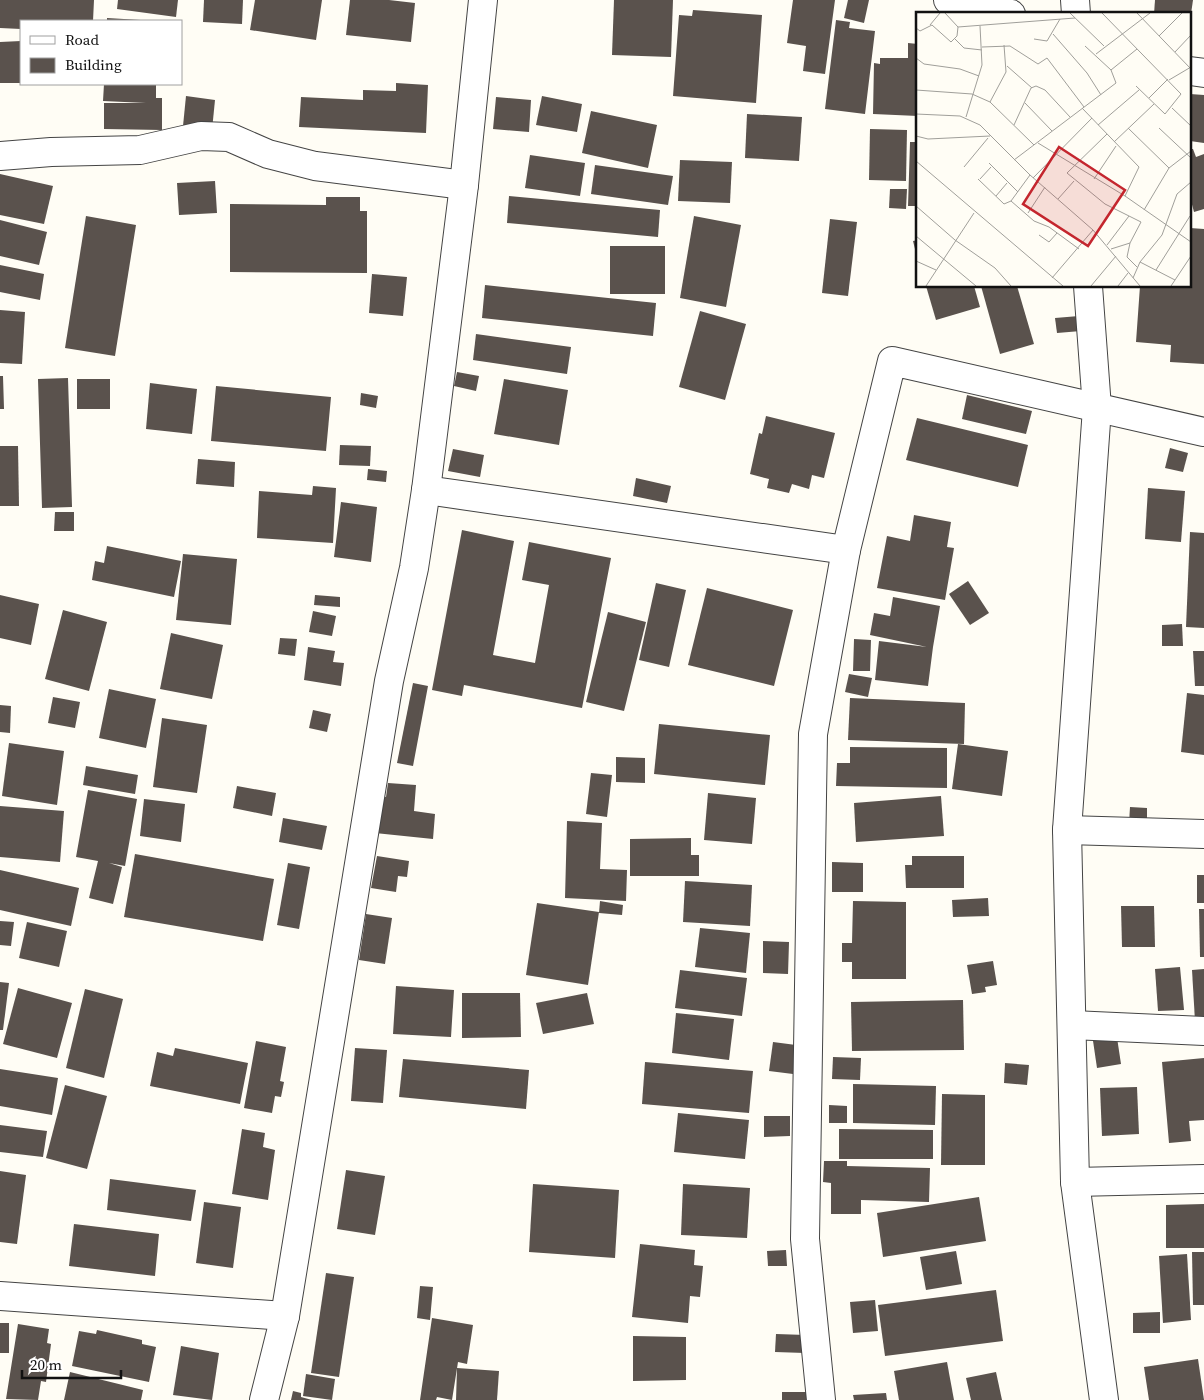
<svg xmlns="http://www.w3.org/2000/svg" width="1204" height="1400" font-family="'Source Serif 4',serif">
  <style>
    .building { fill: #5a524d }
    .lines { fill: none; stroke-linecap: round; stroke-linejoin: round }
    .street-casing { stroke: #444; stroke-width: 30 }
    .street { stroke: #fff; stroke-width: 28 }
    .inset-road { fill: none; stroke: #a09f9a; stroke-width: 1 }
    .view { fill: #c4262e; fill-opacity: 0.15; stroke: #c4262e; stroke-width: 2.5 }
    .inset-edge { fill: none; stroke: #111; stroke-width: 2.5 }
  </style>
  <rect width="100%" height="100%" fill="#fffdf5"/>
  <g class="building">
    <path d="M0 0H94L93 21H21V29L0 28Z"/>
    <path d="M118 0H178L176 17 117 9Z"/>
    <path d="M204 0H243L242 24 203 22Z"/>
    <path d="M255 0H322L316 40 250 30Z"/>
    <path d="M350 0H389L415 3 411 42 346 35Z"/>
    <path d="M614 0H673L671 57 612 55Z"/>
    <path d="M793 0H835L825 74 803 71 806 46 787 43Z"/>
    <path d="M848 0H869L864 23 844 18Z"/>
    <path d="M1155 0H1193L1191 14H1154Z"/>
    <path d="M693 10 762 15 756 103 673 96 679 15 692 16Z"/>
    <path d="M107 18 141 20V21H107Z"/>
    <path d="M836 20 850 22 849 28 875 31 865 114 825 109Z"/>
    <path d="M21 41V83H0V42Z"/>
    <path d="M908 43 918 44V116L873 114 874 63 880 64V58H908Z"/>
    <path d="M396 83 428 85 426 133 299 127 301 97 363 100V90L396 91Z"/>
    <path d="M104 84H156V98H162V130L104 129V103H146L103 101Z"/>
    <path d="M1190 94 1204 95V143L1190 141Z"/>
    <path d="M186 96 215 100 212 130 183 126Z"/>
    <path d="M542 96 582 104 577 132 536 125Z"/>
    <path d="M496 97 531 100 529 132 493 129Z"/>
    <path d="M591 111 657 125 648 168 582 153Z"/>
    <path d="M747 114 802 117 799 161 745 158Z"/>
    <path d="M870 129 907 130 906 181 869 180Z"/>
    <path d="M910 142H918V206H908Z"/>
    <path d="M1190 149H1193L1196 157 1204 154V209L1194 212 1190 197Z"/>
    <path d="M530 155 585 163 580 196 525 188Z"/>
    <path d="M680 160 732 162 730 203 678 201Z"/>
    <path d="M595 165 673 176 668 205 591 194Z"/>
    <path d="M0 174 53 186 44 224 0 215Z"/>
    <path d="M215 181 217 213 179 215 177 183Z"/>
    <path d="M890 189H907L906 209 889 208Z"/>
    <path d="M509 196 660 210 658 237 507 223Z"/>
    <path d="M326 197H360V211H367V273L230 272V204L326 205Z"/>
    <path d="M86 216 136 225 115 356 65 348Z"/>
    <path d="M694 216 741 225 726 307 680 298Z"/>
    <path d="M830 219 857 222 848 296 822 293Z"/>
    <path d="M0 220 47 232 39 265 0 256Z"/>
    <path d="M1190 228 1204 229V364L1170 362 1171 345 1136 342 1140 286H1190Z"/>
    <path d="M918 240V256L917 257 913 241Z"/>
    <rect x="610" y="246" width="55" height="48"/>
    <path d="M0 265 44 274 40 300 0 292Z"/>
    <path d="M372 274 407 277 403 316 369 313Z"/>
    <path d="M485 285 656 303 653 336 482 318Z"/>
    <path d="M926 286H974L980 307 936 320Z"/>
    <path d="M981 286H1017L1034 344 1000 354Z"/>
    <path d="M0 310 25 312 22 364 0 363Z"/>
    <path d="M700 311 746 324 725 400 679 387Z"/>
    <path d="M1079 316 1081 331 1057 333 1055 318Z"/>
    <path d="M476 334 571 347 567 374 473 360Z"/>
    <path d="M457 372 479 376 476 391 454 386Z"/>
    <path d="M0 376H3L4 409H0Z"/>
    <path d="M68 378 72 507 42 508 38 379Z"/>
    <rect x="77" y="379" width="33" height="30"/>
    <path d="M504 379 568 390 559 445 494 434Z"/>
    <path d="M150 383 197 389 192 434 146 429Z"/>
    <path d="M216 386 331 397 326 451 211 441Z"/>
    <path d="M361 393 378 396 376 408 360 405Z"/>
    <path d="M967 395 1032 411 1026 434 962 419Z"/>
    <path d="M766 416 835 433 824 478 812 475 809 489 792 484 789 493 767 488 769 479 750 474 759 433 762 434Z"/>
    <path d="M917 418 1028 445 1018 487 906 460Z"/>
    <path d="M340 445 371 446 370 466 339 465Z"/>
    <path d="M0 446H18L19 506H0Z"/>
    <path d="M1170 448 1188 453 1183 472 1165 468Z"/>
    <path d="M453 449 484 455 480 477 448 471Z"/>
    <path d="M198 459 235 462 234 487 196 484Z"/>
    <path d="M368 469 387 471 386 482 367 480Z"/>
    <path d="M636 478 671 486 667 503 633 496Z"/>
    <path d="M313 486 336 488 333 543 257 538 259 491 312 495Z"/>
    <path d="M1148 488 1185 491 1181 542 1145 539Z"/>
    <path d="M341 502 377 507 371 562 334 557Z"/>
    <path d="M55 512H74V531H54Z"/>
    <path d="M914 515 951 522 947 547 954 548 945 600 877 588 887 536 910 541Z"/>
    <path d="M462 530 514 541 493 655 535 663 549 585 522 580 529 542 611 558 582 708 464 685 462 696 432 690Z"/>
    <path d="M1190 532 1204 533V628L1186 627Z"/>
    <path d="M107 546 181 561 174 597 92 580 95 561 104 563Z"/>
    <path d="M183 554 237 559 231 625 176 620Z"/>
    <path d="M968 581 989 613 970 625 949 594Z"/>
    <path d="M656 583 686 590 669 667 639 660Z"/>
    <path d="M707 588 793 610 774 686 688 665Z"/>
    <path d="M0 595 39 604 31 645 0 638Z"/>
    <path d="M315 595 340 597V607L314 605Z"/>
    <path d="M893 597 940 606 933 647 928 686 875 680 879 641 927 647 870 635 874 613 890 616Z"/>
    <path d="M63 610 107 622 89 691 45 679Z"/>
    <path d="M313 611 336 616 332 636 309 632Z"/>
    <path d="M608 612 646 622 624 711 586 702Z"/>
    <path d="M1182 624 1183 646H1162V625Z"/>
    <path d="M171 633 223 645 212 699 160 689Z"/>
    <path d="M280 638 297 639 295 656 278 654Z"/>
    <path d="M854 639 871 640 870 671H853Z"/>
    <path d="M308 647 335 651 333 662 344 663 341 686 304 680Z"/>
    <path d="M1193 651H1204V686H1195Z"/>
    <path d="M849 674 872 678 868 697 845 692Z"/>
    <path d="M413 683 428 686 413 766 397 763Z"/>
    <path d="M109 689 156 699 146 748 99 738Z"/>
    <path d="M1187 693 1204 695V755L1181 752Z"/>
    <path d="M53 697 80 702 75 728 48 723Z"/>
    <path d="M850 698 965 703 964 744 848 740Z"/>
    <path d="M0 705 11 706 10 733 0 732Z"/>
    <path d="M313 710 331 714 327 732 309 728Z"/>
    <path d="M162 718 207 725 197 793 153 787Z"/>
    <path d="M659 724 770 735 765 785 654 774Z"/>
    <path d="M9 743 64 751 57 805 2 796Z"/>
    <path d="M958 744 1008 751 1002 796 952 789Z"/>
    <path d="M850 747 947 748V788L836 786 837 763H850Z"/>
    <path d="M616 757 645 758V783L616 782Z"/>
    <path d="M86 766 138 775 135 794 83 785Z"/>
    <path d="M591 773 612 775 607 817 586 814Z"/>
    <path d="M388 783 416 785 414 811 435 814 433 839 375 833 378 795 386 797Z"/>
    <path d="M237 786 276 793 272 816 233 808Z"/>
    <path d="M88 790 137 799 125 866 109 863 122 867 113 904 89 898 98 861 76 857Z"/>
    <path d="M708 793 756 798 752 844 704 840Z"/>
    <path d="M941 796 944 836 856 842 854 803Z"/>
    <path d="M144 799 185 804 181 842 140 836Z"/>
    <path d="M0 806 64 811 60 862 0 857Z"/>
    <path d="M1130 807 1147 808V824H1129Z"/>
    <path d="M283 818 327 826 322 850 279 842Z"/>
    <path d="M567 821 602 823 600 869 627 870 626 901 565 898Z"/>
    <path d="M691 838V855H699V876H630V839Z"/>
    <path d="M135 854 274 879 263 941 124 917Z"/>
    <path d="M377 856 409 861 407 877 398 876 396 892 371 888Z"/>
    <path d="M912 856H964V888H906L905 865H912Z"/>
    <path d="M832 862 863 863V892H832Z"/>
    <path d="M288 863 310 867 299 929 277 925Z"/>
    <path d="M0 870 79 888 71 926 0 910Z"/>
    <rect x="1197" y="875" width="7" height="28"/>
    <path d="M685 881 752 885 750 926 683 922Z"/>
    <path d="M988 898 989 916 953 917 952 900Z"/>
    <path d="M600 901 623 905 622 915 599 913Z"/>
    <path d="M853 901 906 902V979H852V962H842V943H852Z"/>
    <path d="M537 903 599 912 588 985 526 975Z"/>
    <path d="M1121 906H1154L1155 947H1122Z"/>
    <path d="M1199 909H1204V957H1200Z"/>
    <path d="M366 914 392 918 385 964 359 960Z"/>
    <path d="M0 921 14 922 11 946 0 945Z"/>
    <path d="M27 922 67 931 59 967 19 958Z"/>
    <path d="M700 928 750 933 746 973 695 967Z"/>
    <path d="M763 941 789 942 788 974 763 973Z"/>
    <path d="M993 961 997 985 985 987 986 992 972 994 967 965Z"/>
    <path d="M1180 967 1184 1010 1158 1011 1155 969Z"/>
    <path d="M1204 969V1021H1195L1192 970Z"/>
    <path d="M680 970 747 978 742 1016 675 1008Z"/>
    <path d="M0 982 9 983 3 1030H0Z"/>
    <path d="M396 986 454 990 451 1037 393 1034Z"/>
    <path d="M18 988 72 1003 57 1058 3 1044Z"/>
    <path d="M85 989 123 999 104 1078 66 1068Z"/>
    <path d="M462 993H520L521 1037 462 1038Z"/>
    <path d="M587 993 594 1024 543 1034 536 1003Z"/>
    <path d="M963 1000 964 1050 852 1051 851 1002Z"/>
    <path d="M676 1013 734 1019 729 1060 672 1053Z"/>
    <path d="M1116 1031 1121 1064 1097 1068 1092 1034Z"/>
    <path d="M256 1041 286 1047 280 1081 284 1082 281 1097 275 1096 272 1113 244 1108Z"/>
    <path d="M773 1042 796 1045 793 1074 769 1071Z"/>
    <path d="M175 1048 248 1063 240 1104 150 1086 157 1052 173 1056Z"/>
    <path d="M355 1048 387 1050 383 1103 351 1101Z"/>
    <path d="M833 1057 861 1058 860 1080 832 1079Z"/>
    <path d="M1204 1058V1120L1189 1121 1191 1141 1169 1143 1162 1062Z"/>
    <path d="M403 1059 529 1070 526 1109 399 1097Z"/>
    <path d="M645 1062 753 1071 749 1113 642 1104Z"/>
    <path d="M1005 1063 1029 1065 1027 1085 1004 1083Z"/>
    <path d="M0 1069 58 1078 52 1115 0 1106Z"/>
    <path d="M853 1084 936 1086 935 1125 853 1123Z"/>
    <path d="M65 1085 107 1096 87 1169 46 1158Z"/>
    <path d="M1137 1087 1139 1134 1102 1136 1100 1088Z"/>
    <path d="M942 1094 985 1095V1165H941Z"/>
    <path d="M829 1105 847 1106V1123H829Z"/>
    <path d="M678 1113 749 1120 745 1159 674 1152Z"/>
    <path d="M764 1116H790V1136L764 1137Z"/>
    <path d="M0 1125 47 1131 43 1157 0 1152Z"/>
    <path d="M242 1129 265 1133 263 1147 275 1150 268 1200 232 1194Z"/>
    <path d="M839 1129 933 1130V1159H839Z"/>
    <path d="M824 1161H847V1166L930 1168 929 1202 861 1200V1214H831V1183L823 1182Z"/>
    <path d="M346 1170 385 1176 375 1235 337 1229Z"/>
    <path d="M0 1171 26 1175 17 1244 0 1242Z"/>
    <path d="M110 1179 196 1190 191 1221 107 1210Z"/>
    <path d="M533 1184 619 1190 615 1258 529 1252Z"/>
    <path d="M683 1184 750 1188 747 1238 681 1235Z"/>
    <path d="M979 1197 986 1241 883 1257 877 1213Z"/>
    <path d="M204 1202 241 1207 233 1268 196 1263Z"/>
    <path d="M1204 1204V1248H1166V1205Z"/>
    <path d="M74 1224 159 1234 155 1276 69 1266Z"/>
    <path d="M640 1244 695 1250 694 1265 703 1266 700 1297 690 1296 688 1323 632 1317Z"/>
    <path d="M786 1250 787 1266H768L767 1251Z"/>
    <path d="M956 1251 962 1284 926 1290 920 1257Z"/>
    <path d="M1192 1252H1204V1305H1193Z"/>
    <path d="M1187 1254 1191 1320 1163 1323 1159 1256Z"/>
    <path d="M326 1273 354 1277 339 1377 311 1373Z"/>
    <path d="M420 1286 433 1287 430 1320 417 1318Z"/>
    <path d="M996 1290 1003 1341 885 1356 878 1305Z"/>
    <path d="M875 1300 878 1331 853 1333 850 1302Z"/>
    <path d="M1160 1312V1333H1133V1313Z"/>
    <path d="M432 1318 473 1325 467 1364 458 1362 452 1400 437 1397 436 1400H420Z"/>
    <rect x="0" y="1323" width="9" height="30"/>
    <path d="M18 1324 49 1329 47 1343 51 1344 46 1382 41 1381 38 1400 6 1399Z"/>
    <path d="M97 1330 142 1340V1344L156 1347 149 1382 72 1366 79 1331 96 1334Z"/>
    <path d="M776 1334 806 1335 805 1353 775 1352Z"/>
    <path d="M633 1336 686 1337V1380L633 1381Z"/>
    <path d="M181 1346 219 1353 212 1400 173 1395Z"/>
    <path d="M1198 1359 1204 1400H1149L1144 1367Z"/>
    <path d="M947 1362 954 1400H899L894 1371Z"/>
    <path d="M457 1368 499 1371 497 1400H456Z"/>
    <path d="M70 1372 143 1390 141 1400H64Z"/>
    <path d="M996 1372 1002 1400H971L966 1378Z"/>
    <path d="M306 1374 335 1379 332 1400 303 1396Z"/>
    <path d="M293 1391 301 1393V1397L312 1400H291Z"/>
    <rect x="782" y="1392" width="29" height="8"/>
    <path d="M886 1393 887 1400H854L853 1395Z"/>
  </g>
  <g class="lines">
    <defs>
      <g id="street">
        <path d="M948 0 1011 14"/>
        <path d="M1075 0 1076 14"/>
        <path d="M1190 71 1204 73"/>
        <path d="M0 156 51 152 140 150 201 136 229 137 268 154 315 166 464 185"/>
        <path d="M1088 286 1097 408 1067 830 1075 1182 1104 1400"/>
        <path d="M426 490 846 550"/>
        <path d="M1067 830 1204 834"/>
        <path d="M1072 1025 1204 1031"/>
        <path d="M1075 1182 1204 1179"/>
        <path d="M0 1296 285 1316"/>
        <path d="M264 1400 285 1316 389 681 414 568 426 490 464 185 483 0"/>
        <path d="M821 1400 805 1239 813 734 846 550 892 361 1204 432"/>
      </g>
    </defs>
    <use href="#street" class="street-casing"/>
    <use href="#street" class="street"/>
  </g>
  <g transform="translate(916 12)">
    <rect width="275" height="275" fill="#fffdf5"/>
    <path class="inset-road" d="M29 1 42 15M154 1 188 34M186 1 265 82 249 102 220 74M221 1 275 57M14 13 24 1M42 15 159 6M0 16 4 19 16 13 35 30 41 24 42 15M137 22 171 61 185 83M243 24 266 1M39 27 48 36 66 38M118 27 131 29 144 7M66 35 94 34 122 52 131 46 168 95M259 40 275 23M180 42 234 1M0 46 8 52 44 57 63 64M91 54 116 76M195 58 221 37M253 68 275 55M0 78 56 82 74 90 118 133M233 86 252 67M74 90 90 60 88 33M109 91 136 119M166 96 223 155 209 184M256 96 275 114M0 102 44 104 64 113 114 163 177 218 224 274M50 105 66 53 64 14M98 113 115 76 120 74 129 78 154 105M182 113 223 78M212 116 253 156M243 116 275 146M191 122 151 161 189 192 225 210 214 231 195 237M0 124 12 127 74 124M198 130 238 92M122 131 209 184 275 230M98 148 200 71 195 58 169 34M0 149 147 274M73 151 102 180M48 155 72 126M117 166 176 106M62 167 88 192 95 189 114 163M64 167 75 155M178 167 200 134M80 184 91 171M142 187 158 169M95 189 118 209 133 215 163 237M0 194 39 228 79 256 95 274M228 198 253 156 275 139M112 201 129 175M123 223 133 230 141 221M0 224 60 274M214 231 211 245 221 255M191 233 213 204M0 249 20 258M224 250 259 268M240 258 274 204M136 266 177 218M217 266 224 250 246 223 261 182 275 170M10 274 58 201M175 274 200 244M202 274 212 261M255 274 275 244"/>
    <path class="view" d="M143 135 209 178 172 234 107 192Z"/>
    <rect width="275" height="275" class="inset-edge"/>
  </g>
  <rect x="20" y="20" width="162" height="65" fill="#ffffff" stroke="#a0a0a0"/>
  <rect x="30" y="36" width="25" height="8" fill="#ffffff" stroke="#a0a0a0"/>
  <text x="65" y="45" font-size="15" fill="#111111">Road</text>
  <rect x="30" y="58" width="25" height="15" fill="#5a524d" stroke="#a0a0a0"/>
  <text x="65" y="70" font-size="15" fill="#111111">Building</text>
  <path d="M22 1370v8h99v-8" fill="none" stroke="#111111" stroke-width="2.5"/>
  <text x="30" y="1370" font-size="15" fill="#111111" stroke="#ffffff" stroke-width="4" paint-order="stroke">20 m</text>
</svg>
